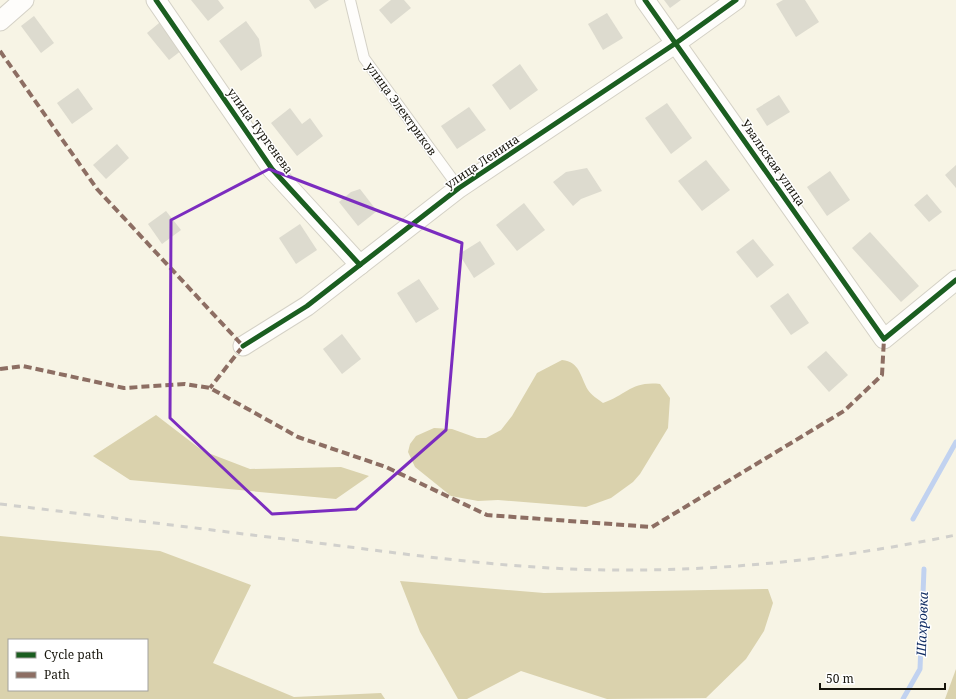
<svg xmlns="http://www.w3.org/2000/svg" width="956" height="699" font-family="'Noto Serif',serif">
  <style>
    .forest { fill: #dad2ad; fill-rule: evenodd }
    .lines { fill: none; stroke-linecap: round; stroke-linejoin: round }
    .stream { stroke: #c1d2f0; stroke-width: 5 }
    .building { fill: #dddbcf }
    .lane-casing { stroke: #d4d1c6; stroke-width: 12 }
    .street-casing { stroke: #d4d1c6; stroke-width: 21 }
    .lane { stroke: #fefdfb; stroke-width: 10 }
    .street { stroke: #fefdfb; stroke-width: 19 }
    .rail { stroke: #d1d0cc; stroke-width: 3; stroke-dasharray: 7 7; stroke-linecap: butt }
    .quiet { stroke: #8d6e63; stroke-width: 4; stroke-dasharray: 8 4; stroke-linecap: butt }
    .cycleway-casing { stroke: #fff; stroke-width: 8 }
    .cycleway { stroke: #1b5e20; stroke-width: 5 }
    .marked { fill: none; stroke: #7b2cbf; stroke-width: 3; stroke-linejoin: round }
    .labels { text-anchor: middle; stroke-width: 3; stroke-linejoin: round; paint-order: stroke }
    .street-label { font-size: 12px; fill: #17150c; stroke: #fff }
    .water-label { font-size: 13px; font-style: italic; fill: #102c63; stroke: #fff }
  </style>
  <rect width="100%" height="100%" fill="#f7f4e5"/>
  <g class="forest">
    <path d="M562 360C580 362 580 376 588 390 591 395 598 399 603 403 627 395 631 381 660 384L670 398 668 428 640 474 633 482 611 498 586 507 498 500 478 501 451 496 415 467 408 452 410 444 416 436 434 428 452 429 477 438H486L501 430 512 416 537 373Z"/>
    <path d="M156 415 203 451 250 469 341 467 369 476 336 499 130 480 93 456Z"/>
    <path d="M0 536 160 551 251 585 213 663 294 697 381 693 385 699H0ZM9 640H147V690H9Z"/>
    <path d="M400 581 544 593 768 589 773 603 764 631 746 659 706 698 607 699 521 671 467 699H458L420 632Z"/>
    <path d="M956 669V699H945Z"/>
  </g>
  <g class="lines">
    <g class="stream">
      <path d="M913 519 956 442"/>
      <path d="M903 699 920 669 924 569"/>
    </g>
  </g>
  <g class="building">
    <path d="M191 0H218L224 8 208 21Z"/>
    <path d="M309 0H329L315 9Z"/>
    <path d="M391 0H404L411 8 391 24 379 10Z"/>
    <path d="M664 0H681L670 8Z"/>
    <path d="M783 0H805L819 22 796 37 776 4Z"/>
    <path d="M607 13 623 38 603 50 588 24Z"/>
    <path d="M34 16 54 43 41 53 21 26Z"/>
    <path d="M164 19 186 47 169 60 147 33Z"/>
    <path d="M246 21 259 39 262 56 241 71 219 41Z"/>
    <path d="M520 64 538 90 510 110 492 85Z"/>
    <path d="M78 88 93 109 72 124 57 103Z"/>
    <path d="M779 95 790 112 767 126 756 109Z"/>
    <path d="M667 103 692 138 671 154 645 118Z"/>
    <path d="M469 107 486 130 457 149 441 126Z"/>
    <path d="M290 108 302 124 310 118 323 136 297 156 271 123Z"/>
    <path d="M117 144 129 158 106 179 93 165Z"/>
    <path d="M706 160 730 190 702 211 678 181Z"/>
    <path d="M956 165V188L945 175Z"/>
    <path d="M587 168 602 191 581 199 573 206 553 182 566 172Z"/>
    <path d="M830 171 850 200 827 216 807 187Z"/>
    <path d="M360 189 377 211 358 226 339 202 351 192Z"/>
    <path d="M927 194 942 212 929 222 914 205Z"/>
    <path d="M524 203 545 230 517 251 496 225Z"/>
    <path d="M166 211 181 230 162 244 148 224Z"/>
    <path d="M300 224 317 250 296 264 279 238Z"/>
    <path d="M870 232 919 286 901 302 852 248Z"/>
    <path d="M753 239 774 265 757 278 736 252Z"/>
    <path d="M480 241 495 264 474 278 459 254Z"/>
    <path d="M419 279 439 309 416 323 397 293Z"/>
    <path d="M788 293 809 323 791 335 770 306Z"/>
    <path d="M342 334 361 359 342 374 323 349Z"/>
    <path d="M826 351 848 375 829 392 807 367Z"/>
  </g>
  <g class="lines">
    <defs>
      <path id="lane" d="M350 0 364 58 459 188"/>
      <g id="street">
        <path d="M156 0 272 169 360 265"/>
        <path d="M645 0 884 339 956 280"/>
        <path d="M0 21 24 0"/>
        <path d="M243 346 307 306 459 188 676 43 736 0"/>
      </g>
    </defs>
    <use href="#lane" class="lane-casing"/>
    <use href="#street" class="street-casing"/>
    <use href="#lane" class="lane"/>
    <use href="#street" class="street"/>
    <path class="rail" d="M0 504C109 517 218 531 326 544 427 557 528 571 630 570 739 570 849 557 956 535"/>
    <g class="quiet">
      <path d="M0 51 97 189 243 346 210 388"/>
      <path d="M0 369 23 366 124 388 185 384 210 388 298 437 386 467 487 515 652 527 844 411 882 375 884 339"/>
    </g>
    <defs>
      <g id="cycleway">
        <path d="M156 0 272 169 360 265"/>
        <path d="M645 0 884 339 956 280"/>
        <path d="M243 346 307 306 459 188 676 43 736 0"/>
      </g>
    </defs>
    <use href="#cycleway" class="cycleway-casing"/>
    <use href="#cycleway" class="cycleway"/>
  </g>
  <path class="marked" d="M269 169 462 243 446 430 356 509 272 514 170 418 171 220Z"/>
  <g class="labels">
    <g class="street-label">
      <text transform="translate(401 109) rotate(54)" y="4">улица Электриков</text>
      <text transform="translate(260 131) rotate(54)" y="4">улица Тургенева</text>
      <text transform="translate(482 162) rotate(-34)" y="4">улица Ленина</text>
      <text transform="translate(773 163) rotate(55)" y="4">Увальская улица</text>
    </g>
    <g class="water-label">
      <text transform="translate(922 624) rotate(-88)" y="5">Шахровка</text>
    </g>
  </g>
  <rect x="8" y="639" width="140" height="52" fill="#ffffff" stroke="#a2a19e"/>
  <rect x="16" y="652" width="20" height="6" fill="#1b5e20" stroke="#a2a19e"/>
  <text x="44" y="659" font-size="12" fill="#17150c">Cycle path</text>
  <rect x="16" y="672" width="20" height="6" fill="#8d6e63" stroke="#a2a19e"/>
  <text x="44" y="679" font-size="12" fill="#17150c">Path</text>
  <path d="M820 683v6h125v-6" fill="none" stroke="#17150c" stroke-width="2"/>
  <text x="826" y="683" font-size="12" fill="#17150c" stroke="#ffffff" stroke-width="3" paint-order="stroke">50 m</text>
</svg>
